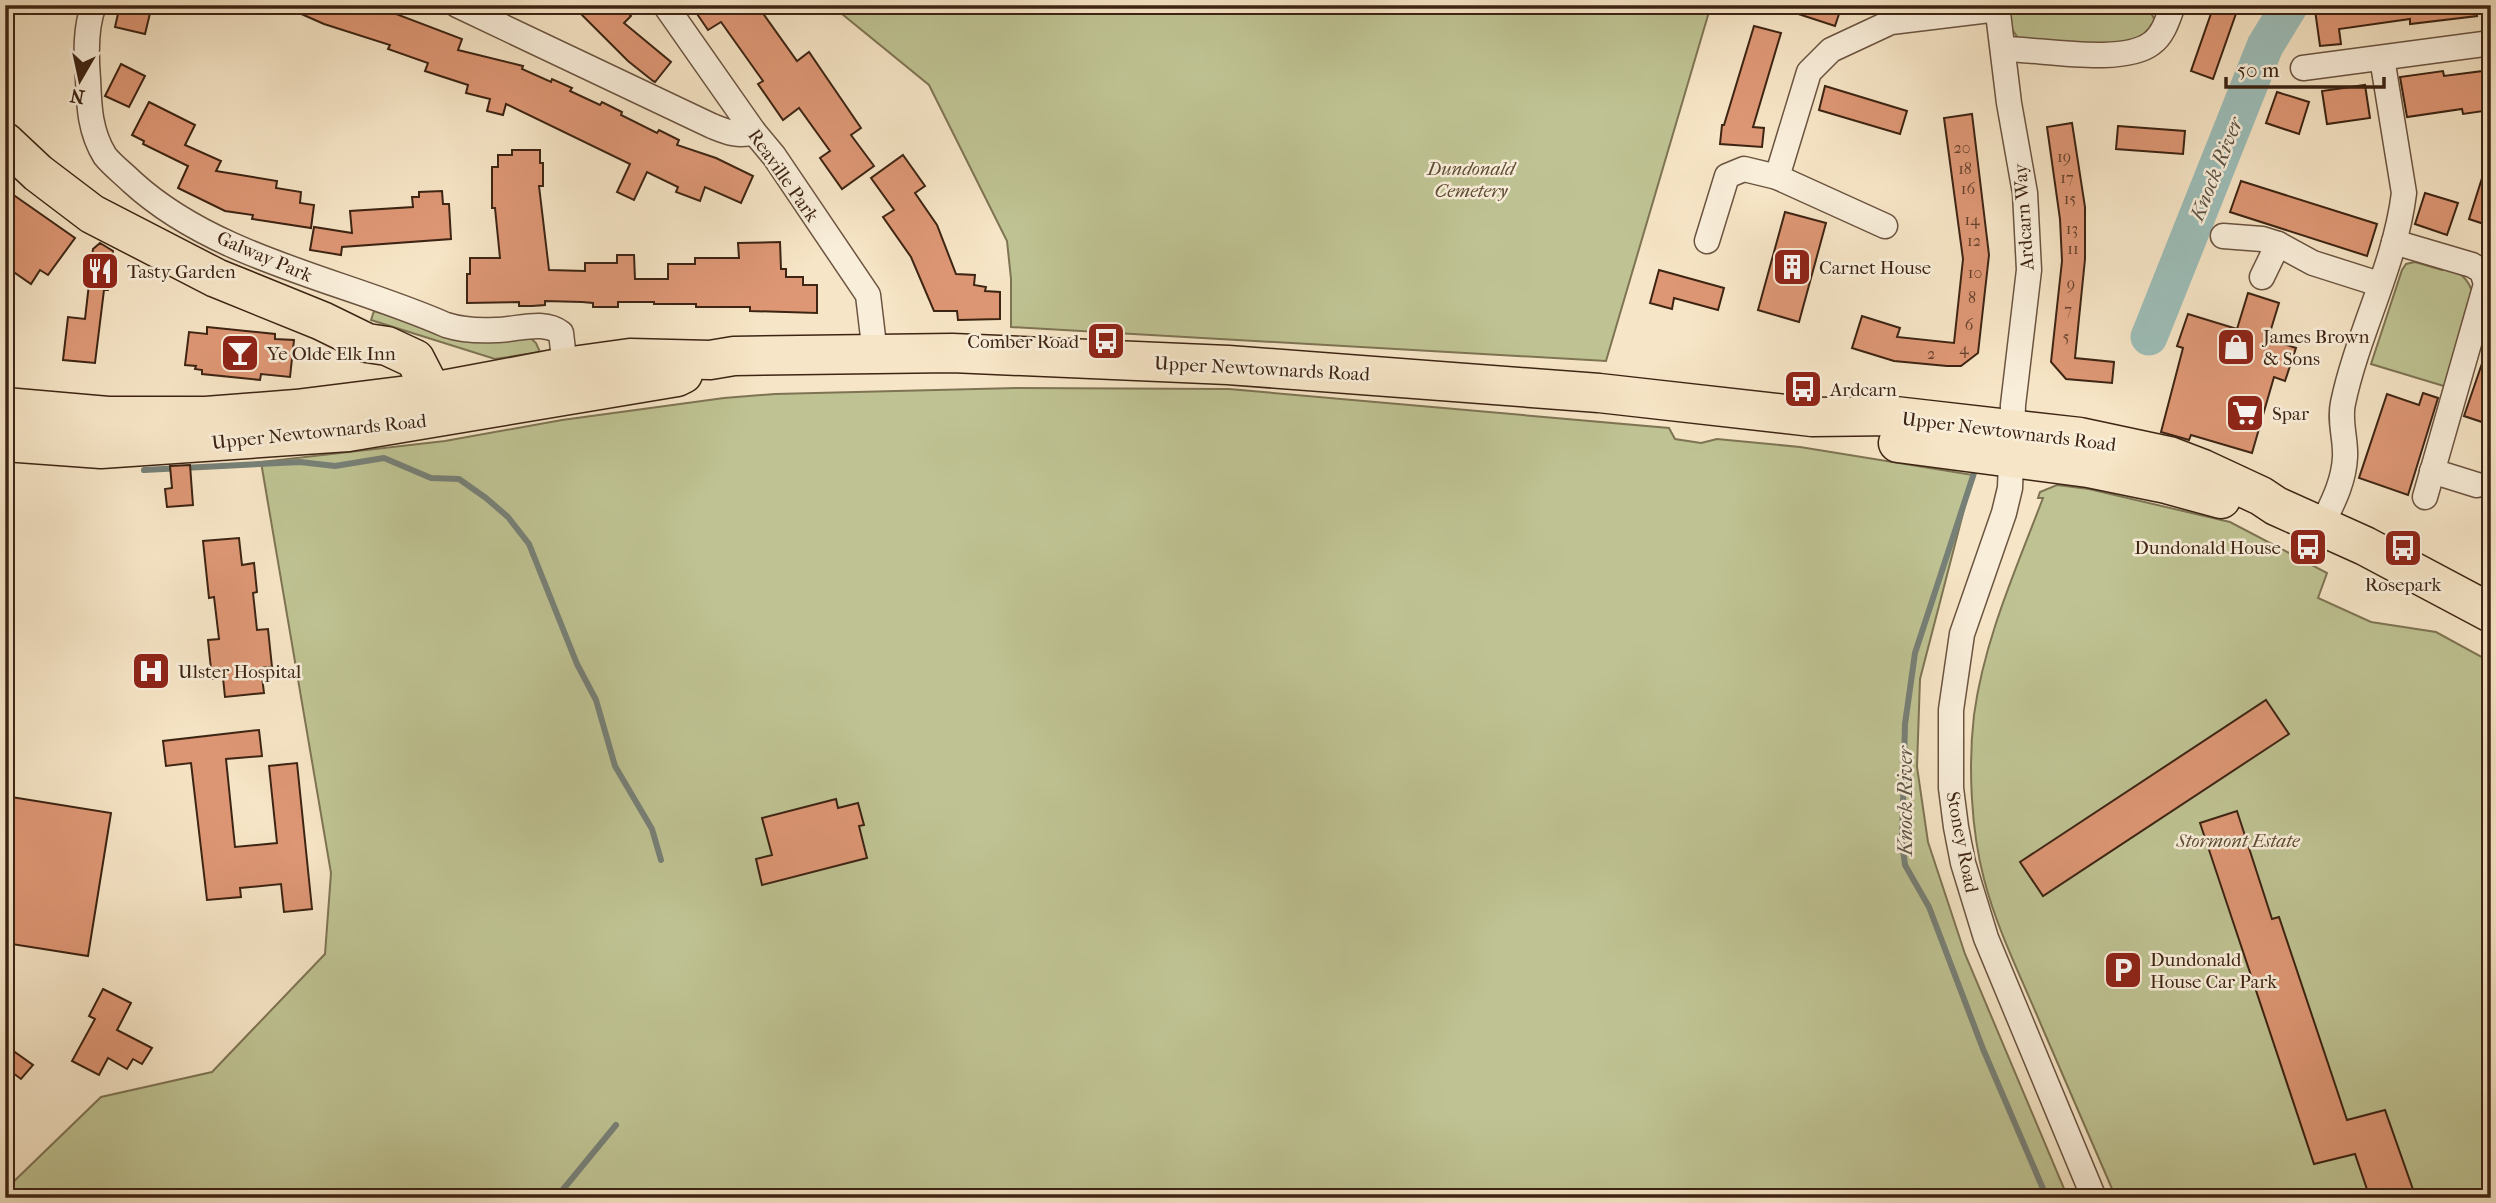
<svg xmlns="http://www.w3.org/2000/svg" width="2496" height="1203" font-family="'IM FELL French Canon',serif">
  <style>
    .green { fill: #bfc393; stroke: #7e7453; stroke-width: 2 }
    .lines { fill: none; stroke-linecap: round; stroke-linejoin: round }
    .stream { stroke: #778077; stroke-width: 6 }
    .river { stroke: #9dbeb9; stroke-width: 37 }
    .building { fill: #de9775; stroke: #3d2413; stroke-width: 2 }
    .street-casing { stroke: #6b5440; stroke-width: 27 }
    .highway-casing { stroke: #3d2413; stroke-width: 41 }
    .street { stroke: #f9eeda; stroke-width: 24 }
    .highway { stroke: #f6e5c6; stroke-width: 38 }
    .labels { text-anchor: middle; stroke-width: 5; stroke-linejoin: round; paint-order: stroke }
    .number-label { font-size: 16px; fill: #65412c }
    .park-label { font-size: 19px; font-style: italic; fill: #5e4c33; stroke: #f9eeda }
    .street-label { font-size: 19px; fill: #3d2413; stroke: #f9eeda }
    .poi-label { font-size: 19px; fill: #3d2413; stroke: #f9eeda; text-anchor: start }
    .water-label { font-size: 21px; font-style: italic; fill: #5a5245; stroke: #f9eeda }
  </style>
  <rect width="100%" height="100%" fill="#f6e5c6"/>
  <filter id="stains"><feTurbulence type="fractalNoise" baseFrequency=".00286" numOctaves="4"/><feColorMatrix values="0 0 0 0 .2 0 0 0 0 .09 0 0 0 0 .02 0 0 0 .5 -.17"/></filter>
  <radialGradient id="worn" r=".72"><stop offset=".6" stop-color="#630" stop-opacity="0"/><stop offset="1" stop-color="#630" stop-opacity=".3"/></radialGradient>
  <g class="green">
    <path d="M831 5H1711L1606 361 1011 327V279L1007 241 929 85Z"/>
    <path d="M2007 5H2150L2149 9 2157 24 2125 49 2018 38 2009 25Z"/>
    <path d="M2415 262 2442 270 2443 265C2459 272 2468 277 2473 294L2447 387 2371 364 2402 270 2406 264Z"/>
    <path d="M374 311 438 330 528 336 536 343 540 352 495 359 371 320Z"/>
    <path d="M1017 388 1229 389 1669 428 1675 439 1701 443 1717 439 1800 447 1973 475 1920 679 1917 767 1928 842 1965 954 2068 1198H5V1190L101 1097 212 1072 325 954 331 873 261 462 445 441 562 420 724 398 775 394Z"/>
    <path d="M2057 485 2089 489 2230 522 2327 573 2318 598 2371 622 2436 632 2491 662V1198H2116C2091 1141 2067 1084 2042 1027 2022 979 1997 930 1984 879 1971 830 1968 766 1974 715 1984 640 2016 569 2043 498H2038L2040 492Z"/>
  </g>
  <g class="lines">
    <g class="stream">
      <path d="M144 470 300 462 335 466 384 458 431 478 459 479 486 498 508 517 529 544 577 664 596 700 615 766 652 829 661 860"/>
      <path d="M1975 470 1915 653 1905 724 1902 842 1905 865 1929 907 1983 1049 2047 1198"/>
      <path d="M556 1198 616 1125"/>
    </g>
    <path class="river" d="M2149 337 2265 46 2290 5"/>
  </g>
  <g class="building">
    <path d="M120 5H152L145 34 115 27Z"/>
    <path d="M281 5H390L388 11 462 39 458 50 523 66 522 69 551 82 552 79 572 88 570 91 600 105 602 102 622 112 621 115 657 133 659 130 679 140 677 145 716 158 753 176 741 203 705 187 700 201 676 192 678 187 647 172 634 200 617 192 630 164 506 104 503 115 487 111 490 99 466 93 468 85 425 71 428 63 388 49 390 45 324 24Z"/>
    <path d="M572 5H621L631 16 624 23 671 62 655 82 653 81 628 61Z"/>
    <path d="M691 5H757L797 61 809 52 861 128 851 135 874 166 842 189 820 158 830 151 799 108 783 120 758 84 763 81 721 22 708 30Z"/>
    <path d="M1783 5H1842L1835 26 1783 9Z"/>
    <path d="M2214 5H2239L2213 79 2191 71Z"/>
    <path d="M2348 5H2476L2477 16 2410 24V19L2339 29 2341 44 2320 46 2315 10Z"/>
    <path d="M1754 26 1781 33 1753 127 1764 128 1762 147 1720 144 1722 125H1724Z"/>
    <path d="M121 64 145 76 129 107 105 96Z"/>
    <path d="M2491 70V110L2463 114 2462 109 2407 117 2400 77 2443 71 2444 76Z"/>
    <path d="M2365 85 2370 118 2327 124 2322 91Z"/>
    <path d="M1825 86 1907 111 1900 134 1819 110Z"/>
    <path d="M2277 92 2309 102 2299 134 2266 123Z"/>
    <path d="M149 102 195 125 185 145 221 161 216 171 277 181 276 188 301 192 300 203 314 205 311 228 252 219 253 215 225 211 178 188 188 166 143 144 144 141 132 135Z"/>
    <path d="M1972 114 1989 255 1978 353 1961 366H1947L1894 361 1852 348 1862 316 1900 328 1897 337 1954 343 1963 259 1944 118Z"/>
    <path d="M2072 123 2085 207V259L2075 358 2114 362 2112 383 2066 379 2051 362 2062 261 2060 219 2047 127Z"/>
    <path d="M2118 126 2185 131 2183 154 2116 149Z"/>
    <path d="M512 150H540V163H543V186H539L549 270 585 271V263H617V255H634L635 279H668V264H695V258H739L738 243 780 242 781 269H786V277H803V285H817V313L750 311V307H696V304H654V302H618V307H593V303L582 302 545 301V305L532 306H519V302L467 303V274H470V258H500L495 208H492V167H498V155H512Z"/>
    <path d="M903 155 925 186 915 193 937 225 956 274 975 275 974 285 986 287 985 291 1000 292V319L958 320 957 311H934L911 257 883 217 894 210 871 178Z"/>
    <path d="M2483 175 2490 226 2469 219Z"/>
    <path d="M2241 181 2377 224 2367 256 2230 212Z"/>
    <path d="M5 189 75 238 48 275 40 270 31 284 5 266Z"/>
    <path d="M442 191 443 204H449L451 239 342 247 341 255 310 250 314 227 352 233 350 211 413 207 412 197H419V192Z"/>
    <path d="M2425 193 2458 203 2447 235 2415 224Z"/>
    <path d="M1785 212 1826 223 1799 322 1758 310Z"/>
    <path d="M100 243 113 251 108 290H104L95 363 63 360 68 317 85 319 93 249Z"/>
    <path d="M1659 270 1724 288 1718 310 1674 298 1672 309 1650 303Z"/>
    <path d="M2248 293 2279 303 2268 339 2296 348 2285 381 2274 377 2252 453 2191 435 2189 440 2161 432 2183 348 2177 346 2188 314 2237 329Z"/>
    <path d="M207 327 275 334V339L294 340 290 377 261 374 260 380 202 374V370L195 369 196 366 185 365 189 332 207 334Z"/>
    <path d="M2488 346H2491V425L2464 416Z"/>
    <path d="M2423 393 2438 398 2408 495 2359 478 2387 394 2419 405Z"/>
    <path d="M190 465 193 505 167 507 165 489 172 488 170 466Z"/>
    <path d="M239 538 242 565 254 563 257 592 253 593 257 630 268 629 272 667 261 668 264 693 225 697 223 678 212 679 208 640 219 639 214 597 209 598 203 541Z"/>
    <path d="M2266 700 2289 734 2043 896 2020 862Z"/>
    <path d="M259 730 262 756 226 759 235 847 277 843 269 766 297 763 312 909 284 912 281 884 240 888 241 897 207 900 191 763 166 766 163 741Z"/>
    <path d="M5 796 111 813 88 956 5 943Z"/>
    <path d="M836 799 838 808 858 803 864 825 859 826 867 858 762 885 756 859 772 855 762 818Z"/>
    <path d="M2237 811 2272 919 2279 917 2347 1120 2385 1110 2416 1198H2370L2355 1154 2314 1164 2200 823Z"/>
    <path d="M103 989 131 1003 117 1030 152 1048 142 1064 133 1059 127 1069 108 1058 99 1075 72 1061 95 1019 89 1016Z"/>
    <path d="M5 1045 33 1065 21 1079 5 1067Z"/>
  </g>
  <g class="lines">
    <defs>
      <g id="street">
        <path d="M94 5C85 27 86 55 88 79 89 107 90 132 105 156 112 165 124 174 132 182 216 259 344 280 446 325 462 330 480 331 496 330 517 330 544 319 561 333L565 367"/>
        <path d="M457 5 712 126C727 132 738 137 754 132"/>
        <path d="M665 5 754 132 774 156 868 295 875 354"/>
        <path d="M1997 5 2009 103 2025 193 2029 270 2013 405 2010 488 2004 513 1962 634 1951 710V788L1956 827 1963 863 1986 938 2094 1198"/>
        <path d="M2003 49C2040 49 2123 66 2152 43 2164 34 2168 18 2173 5"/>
        <path d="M2303 68 2491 43"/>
        <path d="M1777 177 1809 72 1831 50 1891 22 1998 9"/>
        <path d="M2223 236 2262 239 2278 244 2313 263 2379 284"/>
        <path d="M1707 241 1727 176 1744 169 1777 177 1885 226"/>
        <path d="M2394 242 2472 265 2482 271 2486 284 2425 497"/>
        <path d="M2262 277 2278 244"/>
        <path d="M2432 471 2477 485"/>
        <path d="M2321 527C2332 504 2344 482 2345 457 2346 439 2339 421 2343 403 2358 332 2395 266 2404 193L2382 58"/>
      </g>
      <g id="highway">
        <path d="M5 142 38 173 92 214 216 278 322 321 367 343 387 346 415 359 432 392 435 416"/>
        <path d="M5 407 108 416H206L296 409 432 392 565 367 630 358 710 360 734 356 952 353 1228 365 1599 393 1812 417 1895 416 2080 437 2169 456 2203 469 2261 496 2276 506 2365 546 2491 613"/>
        <path d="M5 442 101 449 348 432 677 377 683 374"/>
        <path d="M1898 443 2088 468 2166 484 2221 499"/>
      </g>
    </defs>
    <use href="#street" class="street-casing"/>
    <use href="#highway" class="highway-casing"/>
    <use href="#street" class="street"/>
    <use href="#highway" class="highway"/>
  </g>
  <defs>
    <symbol id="building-square" viewBox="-11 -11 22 22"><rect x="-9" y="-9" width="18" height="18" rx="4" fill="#8f2418" stroke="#f9eeda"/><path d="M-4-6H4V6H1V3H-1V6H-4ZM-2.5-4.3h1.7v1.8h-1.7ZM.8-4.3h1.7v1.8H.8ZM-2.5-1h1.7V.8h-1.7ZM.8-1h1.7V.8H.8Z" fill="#fff"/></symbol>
    <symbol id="restaurant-square" viewBox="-11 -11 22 22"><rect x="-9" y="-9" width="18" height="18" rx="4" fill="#8f2418" stroke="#f9eeda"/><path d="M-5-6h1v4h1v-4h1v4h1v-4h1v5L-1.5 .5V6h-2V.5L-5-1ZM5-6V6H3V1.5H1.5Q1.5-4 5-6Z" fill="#fff"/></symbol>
    <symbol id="bus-square" viewBox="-11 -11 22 22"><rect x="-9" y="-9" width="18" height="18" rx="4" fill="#8f2418" stroke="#f9eeda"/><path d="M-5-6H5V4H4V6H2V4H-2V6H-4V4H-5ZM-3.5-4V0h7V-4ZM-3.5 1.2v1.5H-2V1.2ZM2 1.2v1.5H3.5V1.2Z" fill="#fff"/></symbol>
    <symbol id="shop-square" viewBox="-11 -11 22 22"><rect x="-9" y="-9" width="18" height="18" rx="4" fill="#8f2418" stroke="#f9eeda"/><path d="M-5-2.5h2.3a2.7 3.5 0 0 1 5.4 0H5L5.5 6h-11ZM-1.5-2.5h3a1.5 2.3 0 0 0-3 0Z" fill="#fff"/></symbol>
    <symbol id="bar-square" viewBox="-11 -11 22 22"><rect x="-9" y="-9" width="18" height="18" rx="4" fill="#8f2418" stroke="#f9eeda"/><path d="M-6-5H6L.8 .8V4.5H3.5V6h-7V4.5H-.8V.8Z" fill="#fff"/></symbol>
    <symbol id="supermarket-square" viewBox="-11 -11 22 22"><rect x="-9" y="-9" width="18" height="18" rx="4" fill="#8f2418" stroke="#f9eeda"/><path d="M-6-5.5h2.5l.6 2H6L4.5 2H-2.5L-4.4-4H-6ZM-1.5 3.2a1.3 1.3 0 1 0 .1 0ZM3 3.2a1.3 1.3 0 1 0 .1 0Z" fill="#fff"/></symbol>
    <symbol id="hospital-square" viewBox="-11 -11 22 22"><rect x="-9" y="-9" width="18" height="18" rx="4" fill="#8f2418" stroke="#f9eeda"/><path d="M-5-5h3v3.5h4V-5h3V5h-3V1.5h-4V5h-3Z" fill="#fff"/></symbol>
    <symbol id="parking-square" viewBox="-11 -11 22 22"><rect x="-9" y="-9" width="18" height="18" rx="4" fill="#8f2418" stroke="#f9eeda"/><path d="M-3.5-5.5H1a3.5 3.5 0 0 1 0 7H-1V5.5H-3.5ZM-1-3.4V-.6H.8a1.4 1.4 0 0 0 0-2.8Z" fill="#fff"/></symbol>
  </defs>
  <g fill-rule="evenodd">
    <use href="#building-square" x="1770" y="245" width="44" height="44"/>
    <use href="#restaurant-square" x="78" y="249" width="44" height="44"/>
    <use href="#bus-square" x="1084" y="319" width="44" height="44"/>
    <use href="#shop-square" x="2214" y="325" width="44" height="44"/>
    <use href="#bar-square" x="218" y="331" width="44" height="44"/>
    <use href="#bus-square" x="1781" y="367" width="44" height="44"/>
    <use href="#supermarket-square" x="2223" y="391" width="44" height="44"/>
    <use href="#bus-square" x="2286" y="525" width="44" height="44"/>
    <use href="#bus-square" x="2381" y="526" width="44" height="44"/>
    <use href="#hospital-square" x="129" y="649" width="44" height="44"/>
    <use href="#parking-square" x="2101" y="948" width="44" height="44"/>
  </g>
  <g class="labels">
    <g class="number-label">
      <text x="1962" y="153">20</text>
      <text x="2064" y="162">19</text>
      <text x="1965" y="174">18</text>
      <text x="2067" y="183">17</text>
      <text x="1968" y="194">16</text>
      <text x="2070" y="204">15</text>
      <text x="1972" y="225">14</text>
      <text x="2072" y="234">13</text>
      <text x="1974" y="246">12</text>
      <text x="2073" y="254">11</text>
      <text x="1975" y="278">10</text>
      <text x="2071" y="289">9</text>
      <text x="1972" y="303">8</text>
      <text x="2068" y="315">7</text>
      <text x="1969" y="330">6</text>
      <text x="2066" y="342">5</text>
      <text x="1964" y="354">4</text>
      <text x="1931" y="359">2</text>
    </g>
    <g class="park-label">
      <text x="1471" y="175">Dundonald<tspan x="1471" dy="22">Cemetery</tspan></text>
      <text x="2238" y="847">Stormont Estate</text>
    </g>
    <g class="street-label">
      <text transform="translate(784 175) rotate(55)" y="7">Reaville Park</text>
      <text transform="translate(2023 217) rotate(-94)" y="7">Ardcarn Way</text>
      <text transform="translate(265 256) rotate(23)" y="7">Galway Park</text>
      <text transform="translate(1262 368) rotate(3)" y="7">Upper Newtownards Road</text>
      <text transform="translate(319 431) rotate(-6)" y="7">Upper Newtownards Road</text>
      <text transform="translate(2009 431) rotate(7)" y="7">Upper Newtownards Road</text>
      <text transform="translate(1963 842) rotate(79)" y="7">Stoney Road</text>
    </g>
    <g class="poi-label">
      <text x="1819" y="274">Carnet House</text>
      <text x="127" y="278">Tasty Garden</text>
      <text x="2263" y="343">James Brown<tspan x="2263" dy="22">&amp; Sons</tspan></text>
      <text x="1079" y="348" text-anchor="end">Comber Road</text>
      <text x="267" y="360">Ye Olde Elk Inn</text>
      <text x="1830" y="396">Ardcarn</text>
      <text x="2272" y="420">Spar</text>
      <text x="2281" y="554" text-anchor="end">Dundonald House</text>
      <text x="2403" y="591" text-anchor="middle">Rosepark</text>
      <text x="178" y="678">Ulster Hospital</text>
      <text x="2150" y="966">Dundonald<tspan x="2150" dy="22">House Car Park</tspan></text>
    </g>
    <g class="water-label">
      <text transform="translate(2216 169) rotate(-68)" y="7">Knock River</text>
      <text transform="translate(1905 801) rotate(-90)" y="7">Knock River</text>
    </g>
  </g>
  <rect width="2496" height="1203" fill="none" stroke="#f6e5c6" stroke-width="28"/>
  <rect x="7" y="7" width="2482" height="1189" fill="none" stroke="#3d2413" stroke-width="3.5"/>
  <rect x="14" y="14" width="2468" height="1175" fill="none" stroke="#3d2413" stroke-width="2"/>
  <g transform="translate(80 80) rotate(189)" stroke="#f9eeda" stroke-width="5" paint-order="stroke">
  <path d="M0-5L12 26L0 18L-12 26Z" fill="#3d2413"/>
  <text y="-10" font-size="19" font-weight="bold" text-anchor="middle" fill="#3d2413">N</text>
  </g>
  <path d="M2226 77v10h158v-10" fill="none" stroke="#3d2413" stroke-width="3.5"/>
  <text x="2237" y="77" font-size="21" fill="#3d2413" stroke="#f9eeda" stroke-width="5" paint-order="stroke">50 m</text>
  <rect width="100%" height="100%" filter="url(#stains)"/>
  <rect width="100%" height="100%" fill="url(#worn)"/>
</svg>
